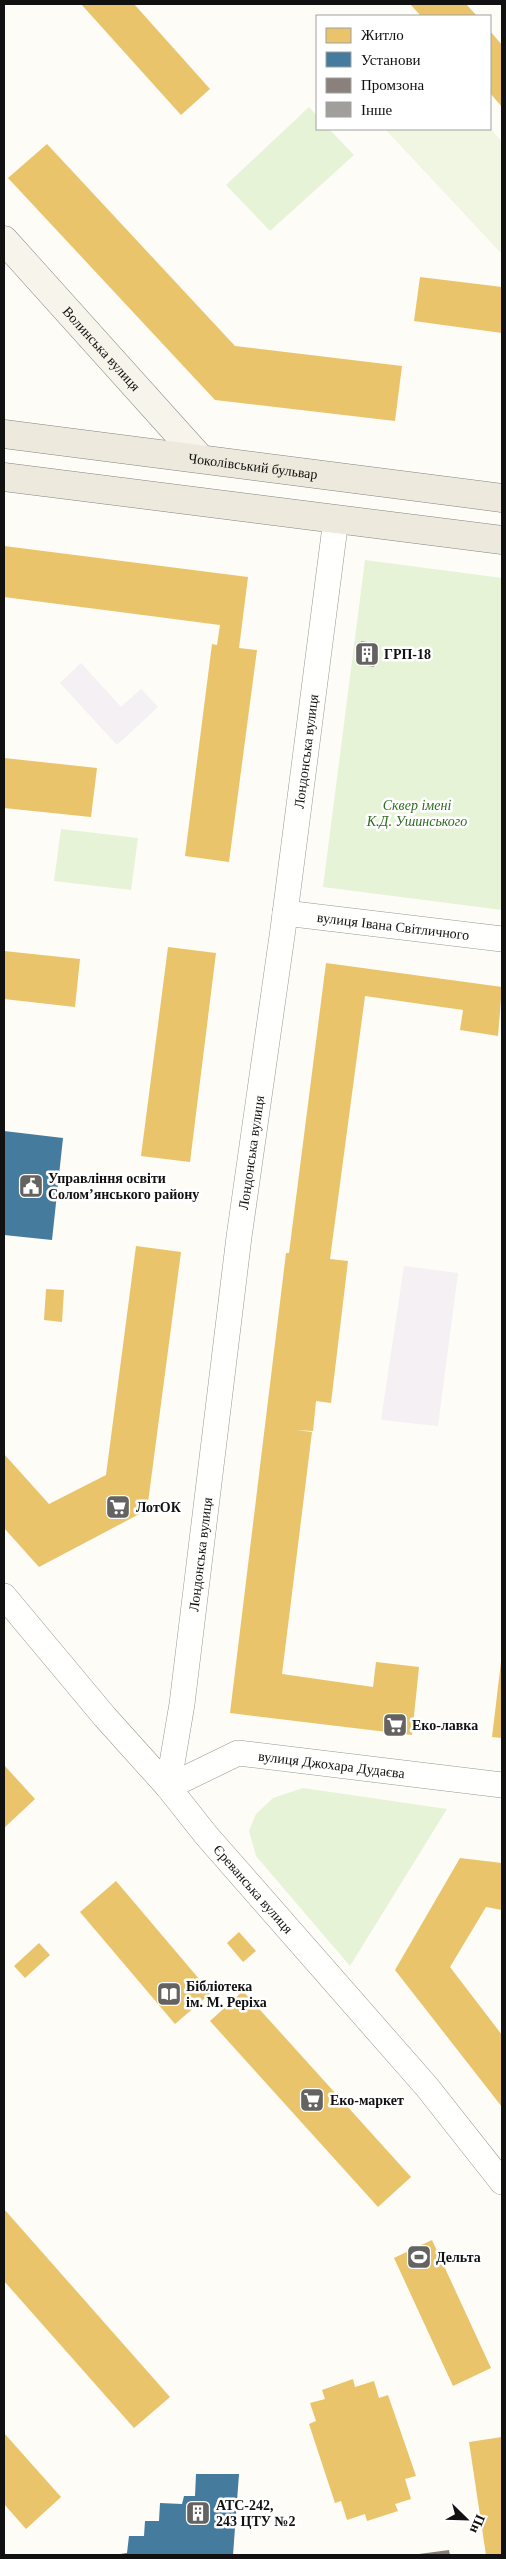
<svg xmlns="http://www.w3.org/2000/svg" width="506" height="2559" font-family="'Times New Roman',serif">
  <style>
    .industrial { fill: #f5f0f3 }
    .green { fill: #e7f3d7 }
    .pitch { fill: #f0f6e1 }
    .homes { fill: #e9c46a }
    .public { fill: #457b9d }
    .industry { fill: #8a817c }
    .building { fill: #a19f9c }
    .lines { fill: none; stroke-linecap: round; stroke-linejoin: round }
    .street-casing { stroke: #979795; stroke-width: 26 }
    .secondary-casing { stroke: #8e8d8b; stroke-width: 29 }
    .primary-casing { stroke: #858482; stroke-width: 29 }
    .street { stroke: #fffffe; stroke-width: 25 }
    .secondary { stroke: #f6f4eb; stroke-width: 28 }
    .primary { stroke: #ede9dc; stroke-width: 28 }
    .labels { text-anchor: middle; stroke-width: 5; stroke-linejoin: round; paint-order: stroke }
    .street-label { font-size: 14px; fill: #111; stroke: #fff }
    .poi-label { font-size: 14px; font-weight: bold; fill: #111; stroke: #fff; text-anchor: start }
    .park-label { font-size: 14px; font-style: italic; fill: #2f6b1f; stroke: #fff }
  </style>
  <rect width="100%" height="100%" fill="#fdfcf7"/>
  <g class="industrial">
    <path d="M81 663 121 707 141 689 158 707 117 745 60 683Z"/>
    <path d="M404 1266 458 1273 438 1426 381 1420Z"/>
  </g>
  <g class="green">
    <path d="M309 107 317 116V129H329L354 155 270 231 226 185Z"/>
    <path d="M365 560 502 578V910L323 887Z"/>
    <path d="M61 829 138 838 131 890 54 881Z"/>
    <path d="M303 1788 447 1809 350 1966 256 1856 249 1831 256 1814 273 1798Z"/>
  </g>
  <path class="pitch" d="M490 128 502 142V254L385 129Z"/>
  <g class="homes">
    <path d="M81 4H134L210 89 181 115Z"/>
    <path d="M410 4H466L477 16H421Z"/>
    <path d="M490 31 502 45V107L490 93Z"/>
    <path d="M47 144 235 346 402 366 395 421 215 400 8 178Z"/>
    <path d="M420 277 502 287V333L414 321Z"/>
    <path d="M4 546 248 577 239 648 257 650 229 862 185 856 212 644 217 645 220 625 4 597Z"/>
    <path d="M4 758 97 768 91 817 4 808Z"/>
    <path d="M168 947 216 953 190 1162 141 1156Z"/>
    <path d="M4 951 80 959 75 1007 4 999Z"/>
    <path d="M326 963 502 987 498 1036 460 1030 463 1010 365 996 330 1259 348 1261 331 1403 316 1401 313 1431 296 1430 312 1432 282 1674 373 1687 376 1662 419 1667 412 1735 230 1713 286 1253H289Z"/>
    <path d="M136 1246 181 1252 147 1510 39 1567 4 1528V1454L49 1504 106 1475Z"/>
    <path d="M46 1289 64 1290 62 1322 44 1320Z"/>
    <path d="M501 1662H502V1738L492 1737Z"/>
    <path d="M4 1765 35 1799 4 1828Z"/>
    <path d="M460 1858 502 1863V1910L486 1907 450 1967 502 2035V2107L395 1970Z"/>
    <path d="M116 1881 211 1993 175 2024 80 1912Z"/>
    <path d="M239 1932 256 1951 243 1962 227 1943Z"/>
    <path d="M39 1943 50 1955 25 1978 14 1966Z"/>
    <path d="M243 1991 411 2177 378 2207 210 2021Z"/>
    <path d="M4 2209 170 2397 134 2428 4 2281Z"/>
    <path d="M432 2240 491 2368 453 2386 394 2258Z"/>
    <path d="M353 2379 355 2387 374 2381 379 2398 388 2395 416 2476 405 2479 411 2499 395 2504 398 2511 367 2521 365 2514 347 2520 341 2501 335 2503 309 2424 316 2421 310 2403 325 2399 322 2390Z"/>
    <path d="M4 2433 61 2497 26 2529 4 2504Z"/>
    <path d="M502 2437V2555H486L469 2442Z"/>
  </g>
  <g class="public">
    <path d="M4 1131 63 1138 52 1240 4 1235Z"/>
    <path d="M196 2474H239L233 2555H114L127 2553 129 2536H144L145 2521H159L160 2503 182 2504 184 2496H195Z"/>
  </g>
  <path class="industry" d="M449 2550 450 2555H419V2554Z"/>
  <path class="building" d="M361 641 377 644 374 667 357 664Z"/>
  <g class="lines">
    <defs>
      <g id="street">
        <path id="s1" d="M285 913 502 939"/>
        <path id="s2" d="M4 1596 105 1717 168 1787 206 1835 427 2087 502 2182"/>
        <path id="s3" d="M168 1787 182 1704 239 1237 283 929 336 519"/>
        <path id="s4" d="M168 1787 238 1753 502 1785"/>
      </g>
      <g id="secondary">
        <path id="s5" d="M4 240 200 458"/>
      </g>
      <g id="primary">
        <path id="s6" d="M4 434 502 498"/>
        <path d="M4 477 502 540"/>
      </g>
    </defs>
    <use href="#street" class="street-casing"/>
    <use href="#secondary" class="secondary-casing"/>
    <use href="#primary" class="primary-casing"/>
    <use href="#street" class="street"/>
    <use href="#secondary" class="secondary"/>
    <use href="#primary" class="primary"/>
  </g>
  <defs>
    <symbol id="building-square" viewBox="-11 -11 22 22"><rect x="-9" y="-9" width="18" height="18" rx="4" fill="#646362" stroke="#fff"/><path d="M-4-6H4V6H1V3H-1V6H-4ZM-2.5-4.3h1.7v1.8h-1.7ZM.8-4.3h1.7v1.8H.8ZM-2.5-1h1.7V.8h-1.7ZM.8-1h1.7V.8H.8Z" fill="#fff"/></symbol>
    <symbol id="civic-square" viewBox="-11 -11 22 22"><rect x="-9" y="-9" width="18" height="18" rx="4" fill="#646362" stroke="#fff"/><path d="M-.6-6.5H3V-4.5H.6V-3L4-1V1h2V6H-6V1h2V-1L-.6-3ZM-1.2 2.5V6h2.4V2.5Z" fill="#fff"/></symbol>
    <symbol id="supermarket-square" viewBox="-11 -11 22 22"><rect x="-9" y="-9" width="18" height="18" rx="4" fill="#646362" stroke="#fff"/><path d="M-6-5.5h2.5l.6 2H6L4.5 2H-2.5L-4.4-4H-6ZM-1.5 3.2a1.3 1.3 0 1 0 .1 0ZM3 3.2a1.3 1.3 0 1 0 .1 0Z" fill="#fff"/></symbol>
    <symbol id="library-square" viewBox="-11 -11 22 22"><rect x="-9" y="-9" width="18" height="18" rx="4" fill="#646362" stroke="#fff"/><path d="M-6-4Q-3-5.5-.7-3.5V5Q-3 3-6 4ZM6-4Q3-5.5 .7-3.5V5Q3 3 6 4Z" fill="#fff"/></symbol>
    <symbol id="stadium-square" viewBox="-11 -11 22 22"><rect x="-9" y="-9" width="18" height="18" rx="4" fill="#646362" stroke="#fff"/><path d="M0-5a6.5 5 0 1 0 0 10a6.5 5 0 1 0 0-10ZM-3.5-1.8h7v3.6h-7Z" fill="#fff"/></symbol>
  </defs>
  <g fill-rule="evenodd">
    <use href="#building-square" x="353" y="640" width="28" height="28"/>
    <use href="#civic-square" x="17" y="1172" width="28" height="28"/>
    <use href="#supermarket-square" x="104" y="1493" width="28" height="28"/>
    <use href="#supermarket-square" x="381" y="1711" width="28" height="28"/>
    <use href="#library-square" x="155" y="1980" width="28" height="28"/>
    <use href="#supermarket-square" x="298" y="2086" width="28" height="28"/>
    <use href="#stadium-square" x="405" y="2243" width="28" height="28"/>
    <use href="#building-square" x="184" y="2499" width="28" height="28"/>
  </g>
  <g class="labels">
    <g class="street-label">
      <text dy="5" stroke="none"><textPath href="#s5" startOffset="146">Волинська вулиця</textPath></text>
      <text dy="5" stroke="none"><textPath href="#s6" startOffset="251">Чоколівський бульвар</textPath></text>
      <text dy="5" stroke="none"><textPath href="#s3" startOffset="1045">Лондонська вулиця</textPath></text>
      <text dy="5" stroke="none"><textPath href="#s1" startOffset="109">вулиця Івана Світличного</textPath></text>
      <text dy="5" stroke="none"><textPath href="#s3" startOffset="640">Лондонська вулиця</textPath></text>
      <text dy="5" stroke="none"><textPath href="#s3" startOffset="235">Лондонська вулиця</textPath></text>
      <text dy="5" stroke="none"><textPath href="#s4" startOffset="172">вулиця Джохара Дудаєва</textPath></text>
      <text dy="5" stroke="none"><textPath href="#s2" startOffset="385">Єреванська вулиця</textPath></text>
    </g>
    <g class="poi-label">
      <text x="384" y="659">ГРП-18</text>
      <text x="48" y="1183">Управління освіти<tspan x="48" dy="16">Солом’янського району</tspan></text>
      <text x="136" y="1512">ЛотОК</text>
      <text x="412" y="1730">Еко-лавка</text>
      <text x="186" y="1991">Бібліотека<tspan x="186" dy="16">ім. М. Реріха</tspan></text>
      <text x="330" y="2105">Еко-маркет</text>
      <text x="436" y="2262">Дельта</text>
      <text x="216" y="2510">АТС-242,<tspan x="216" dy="16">243 ЦТУ №2</tspan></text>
    </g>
    <g class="park-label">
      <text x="417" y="810">Сквер імені<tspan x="417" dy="16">К.Д. Ушинського</tspan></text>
    </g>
  </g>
  <rect width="506" height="2559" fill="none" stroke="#111111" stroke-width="10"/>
  <rect x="316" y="15" width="175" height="115" fill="#ffffff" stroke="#a0a0a0"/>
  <rect x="326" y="28" width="25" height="15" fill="#e9c46a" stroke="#a0a0a0"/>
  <text x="361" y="40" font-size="15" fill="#111111">Житло</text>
  <rect x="326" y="52" width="25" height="15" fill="#457b9d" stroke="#a0a0a0"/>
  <text x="361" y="65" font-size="15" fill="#111111">Установи</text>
  <rect x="326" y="78" width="25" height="15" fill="#8a817c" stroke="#a0a0a0"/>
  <text x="361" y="90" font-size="15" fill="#111111">Промзона</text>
  <rect x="326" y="102" width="25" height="15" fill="#a19f9c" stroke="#a0a0a0"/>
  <text x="361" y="115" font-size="15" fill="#111111">Інше</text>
  <g transform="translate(466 2519) rotate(113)" stroke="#ffffff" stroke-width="4" paint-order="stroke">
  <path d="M0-4L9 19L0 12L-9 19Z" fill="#111111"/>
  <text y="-8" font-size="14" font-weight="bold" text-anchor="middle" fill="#111111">Пн</text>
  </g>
</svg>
